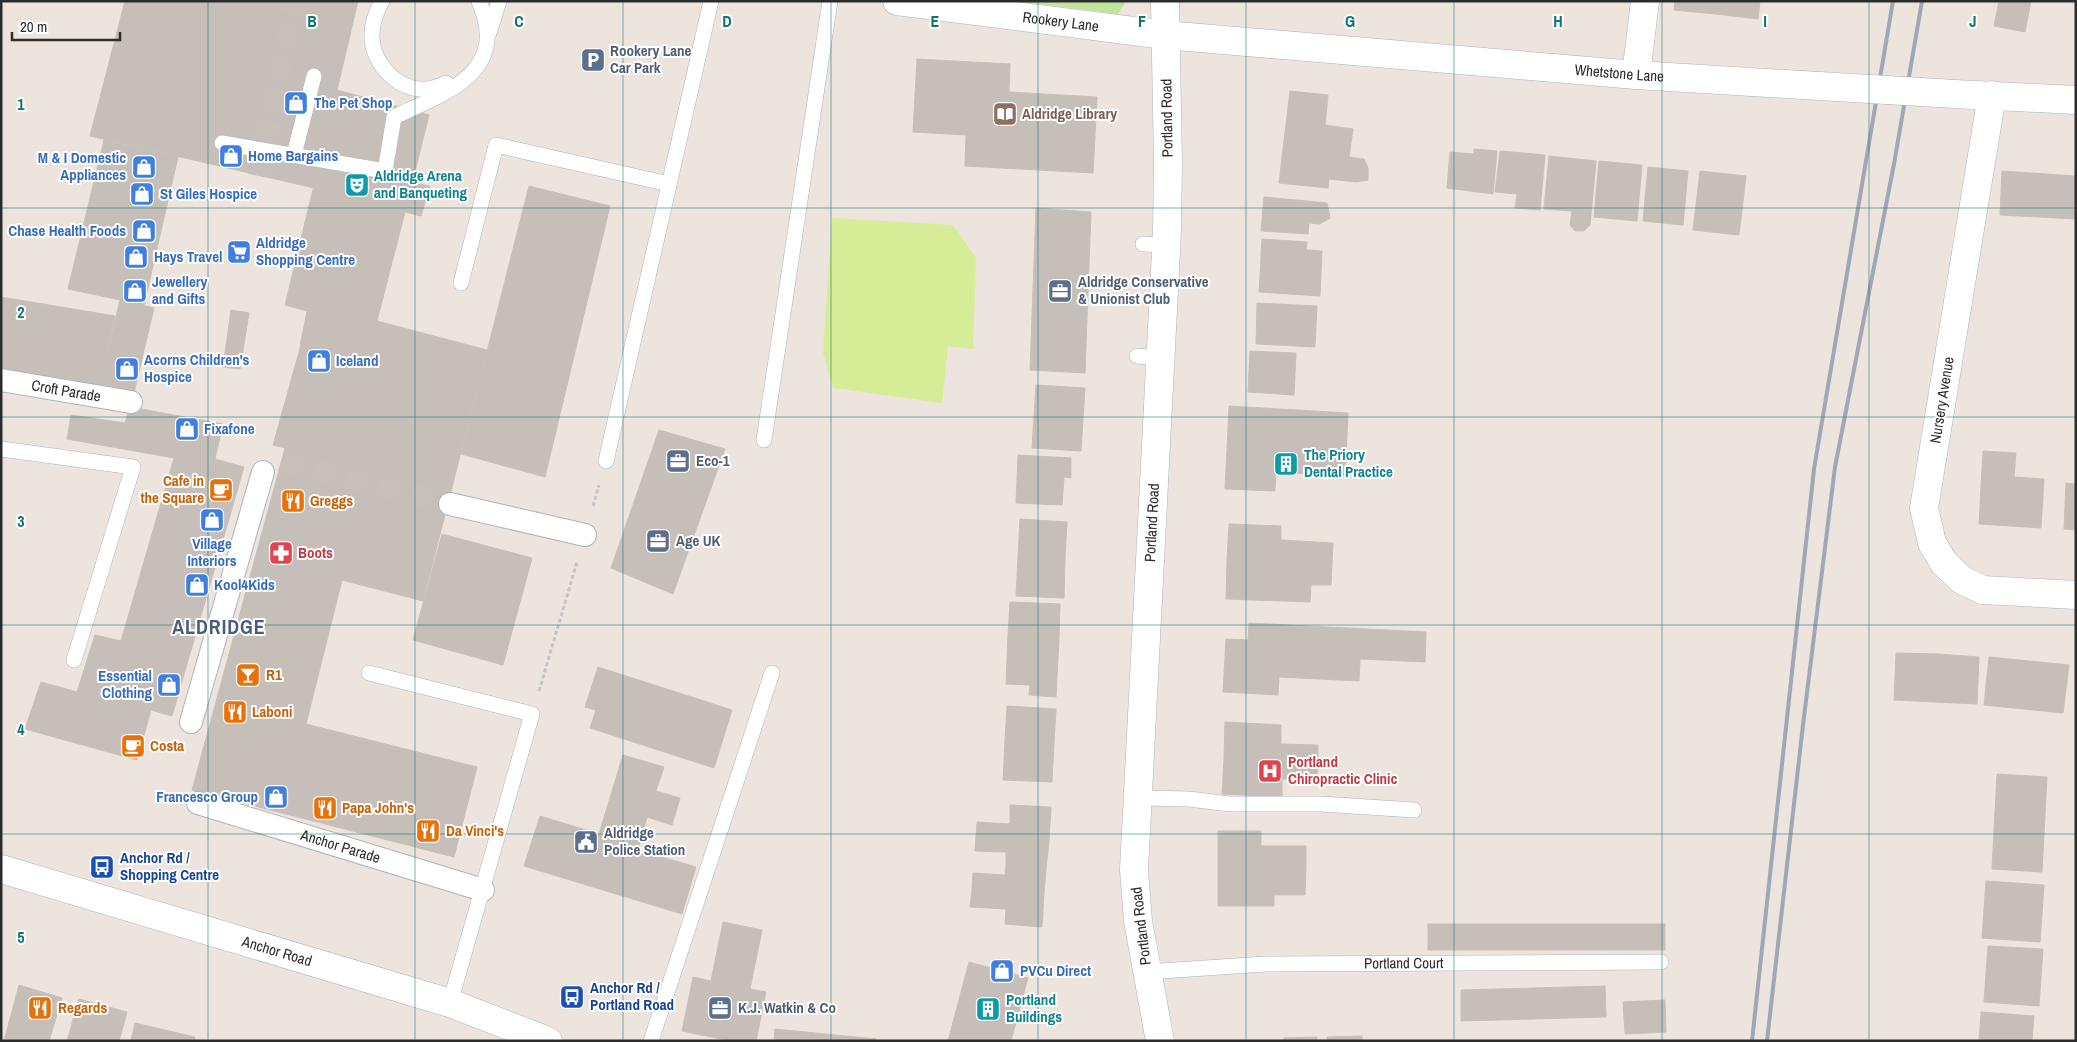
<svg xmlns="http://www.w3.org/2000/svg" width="2077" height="1042" font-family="'Archivo Narrow',sans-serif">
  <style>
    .green { fill: #c1e49a }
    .pitch { fill: #d7ec96 }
    .building { fill: #c6bfb9; stroke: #c9bfb7 }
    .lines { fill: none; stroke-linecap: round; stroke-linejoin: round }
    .pedestrian-tunnel { stroke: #c6bfba; stroke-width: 22; stroke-dasharray: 22 11; stroke-linecap: butt }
    .service-casing { stroke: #aeb3bc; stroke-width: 16 }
    .pedestrian-casing { stroke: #aeb3bc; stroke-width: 24 }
    .minor-casing { stroke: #aeb3bc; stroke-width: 29 }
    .path { stroke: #c4c4c4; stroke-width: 3; stroke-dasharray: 4 2.5; stroke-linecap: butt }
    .service { stroke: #fff; stroke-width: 15 }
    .pedestrian { stroke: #fff; stroke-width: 22 }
    .minor { stroke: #fff; stroke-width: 28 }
    .rail { stroke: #a0a7b6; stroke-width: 4 }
    .minor-bridge-casing { stroke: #aeb3bc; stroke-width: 29; stroke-linecap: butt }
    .minor-bridge { stroke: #fff; stroke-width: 28 }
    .grid { fill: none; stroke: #0f766e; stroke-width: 1; stroke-opacity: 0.55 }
    .labels { text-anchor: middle; stroke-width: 4; stroke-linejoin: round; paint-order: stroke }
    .street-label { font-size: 15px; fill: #2c2c2c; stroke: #fff }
    .service-label { font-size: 15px; font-weight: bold; fill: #4e5e75; stroke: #fff; text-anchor: start }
    .shop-label { font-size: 15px; font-weight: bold; fill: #366cbe; stroke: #fff; text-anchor: start }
    .education-label { font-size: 15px; font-weight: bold; fill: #785e54; stroke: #fff; text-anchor: start }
    .culture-label { font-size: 15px; font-weight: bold; fill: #0d838f; stroke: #fff; text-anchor: start }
    .food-label { font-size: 15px; font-weight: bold; fill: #c56008; stroke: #fff; text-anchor: start }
    .health-label { font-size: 15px; font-weight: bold; fill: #be3a42; stroke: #fff; text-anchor: start }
    .transit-label { font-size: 15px; font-weight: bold; fill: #164399; stroke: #fff; text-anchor: start }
    .district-label { font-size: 20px; font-weight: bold; letter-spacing: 1px; fill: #4b5d7d; stroke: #fff }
    .grid-label { font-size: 16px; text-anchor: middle; font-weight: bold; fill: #0f766e; stroke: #fff; stroke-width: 4; stroke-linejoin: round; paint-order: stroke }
  </style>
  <rect width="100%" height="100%" fill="#ede4de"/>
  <path class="green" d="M1013 1H1126L1118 14Z"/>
  <path class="pitch" d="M832 218 953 225 976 258 973 349 948 346 942 403 833 388 823 352Z"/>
  <g class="building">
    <path d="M125 1H358L314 188 90 136Z"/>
    <path d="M1675 1H1718L1716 14 1674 10Z"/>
    <path d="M1718 1H1760L1758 19 1716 14Z"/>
    <path d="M1999 1H2031L2025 32 1994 26Z"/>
    <path d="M917 59 1010 64 1009 92 1097 97 1093 173 965 166 966 135 913 132Z"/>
    <path d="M337 90 429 115 412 183 430 186 421 216 405 212 377 321 487 350 423 601 342 580 306 724 477 767 454 857 192 790 285 448 273 445 299 352 307 311 285 305Z"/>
    <path d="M1290 91 1328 95 1325 125 1353 129 1349 157 1364 159 1368 168V180L1356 182 1329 179 1328 188 1279 183Z"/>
    <path d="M104 140 178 157 144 305 68 289Z"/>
    <path d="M1474 149 1497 151 1493 194 1447 188 1450 152 1474 154Z"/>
    <path d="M1500 151 1545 155 1540 210 1515 208 1517 194 1495 192Z"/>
    <path d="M1549 156 1596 161 1590 225 1584 231H1575L1570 225 1572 211 1544 209Z"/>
    <path d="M1599 161 1642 165 1637 221 1594 217Z"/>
    <path d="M1648 167 1688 171 1683 225 1643 221Z"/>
    <path d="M1700 171 1746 176 1739 235 1693 230Z"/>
    <path d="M2002 171 2076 176V219L2000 215Z"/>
    <path d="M529 186 610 206 545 477 461 454Z"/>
    <path d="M1264 197 1327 203 1330 218 1320 224 1309 223 1308 234 1261 231Z"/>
    <path d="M1036 208 1091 212 1085 373 1030 370Z"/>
    <path d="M1262 239 1307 242 1306 250 1322 251 1320 296 1259 292Z"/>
    <path d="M1 297 115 316 98 390 1 374Z"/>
    <path d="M120 300 154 308 133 397 98 390Z"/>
    <path d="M1257 303 1317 306 1315 347 1256 344Z"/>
    <path d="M231 310 249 313 240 369 223 367Z"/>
    <path d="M1250 351 1296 353 1294 395 1248 392Z"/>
    <path d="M1036 385 1085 388 1081 451 1032 448Z"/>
    <path d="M1229 406 1348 413 1346 455 1227 449Z"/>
    <path d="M130 407 223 424 215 459 244 467 172 716 151 710 137 760 25 729 41 682 77 692 95 635 121 641 174 458 67 439 71 415 125 423Z"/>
    <path d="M659 430 725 449 673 594 611 568Z"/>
    <path d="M1227 449 1346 455 1344 476 1276 472 1275 491 1225 489Z"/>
    <path d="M1983 451 2016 453 2014 477 2044 479 2041 528 1979 524Z"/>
    <path d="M1018 455 1071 458V478L1064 477 1062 505 1016 503Z"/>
    <path d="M2066 483 2076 484V530L2064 529Z"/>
    <path d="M1020 519 1067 522 1065 559 1018 557Z"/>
    <path d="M1229 524 1281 526V540L1333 543 1332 564 1227 560Z"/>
    <path d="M442 534 532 558 503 665 413 640Z"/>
    <path d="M1018 557 1065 559 1064 598 1016 596Z"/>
    <path d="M1227 560 1332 564 1331 585H1311L1310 602 1226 599Z"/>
    <path d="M1010 602 1060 604 1059 637 1008 635Z"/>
    <path d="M1249 623 1426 632 1425 662 1360 659 1359 681 1279 677 1278 695 1223 692 1226 639 1248 640Z"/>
    <path d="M1008 635 1059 637 1056 697 1029 695 1030 685 1006 684Z"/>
    <path d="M1896 653 1938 654 1935 702 1894 700Z"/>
    <path d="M1938 654 1979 657 1977 704 1935 702Z"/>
    <path d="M1989 657 2029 661 2024 709 1984 705Z"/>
    <path d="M2029 661 2069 665 2063 713 2024 709Z"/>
    <path d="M598 667 732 710 714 768 590 728 596 710 585 707Z"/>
    <path d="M1007 706 1056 709 1054 743 1005 740Z"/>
    <path d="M1225 722 1281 725V744L1318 745V762L1224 759Z"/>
    <path d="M1005 740 1054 743 1052 782 1003 780Z"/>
    <path d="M623 755 664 767 656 791 680 798 672 825 647 817 638 850 696 867 682 914 524 866 540 816 599 834Z"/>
    <path d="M1224 759 1318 762 1317 780 1282 779V797L1222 794Z"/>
    <path d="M1997 774 2047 777 2042 872 1992 869Z"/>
    <path d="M1010 805 1051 807 1049 841 976 836 977 822 1010 824Z"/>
    <path d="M1218 831H1261V846H1306V867H1218Z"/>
    <path d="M976 836 1049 841 1046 869 1006 866V852L975 851Z"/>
    <path d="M1006 866 1046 869 1044 894 972 889 973 873 1005 875Z"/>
    <path d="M1218 867H1306L1305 895H1274V906H1218Z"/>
    <path d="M1986 881 2044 885 2040 942 1982 938Z"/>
    <path d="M972 889 1044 894 1042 927 1005 924 1006 909 970 907Z"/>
    <path d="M723 922 762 930 750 989 766 992 756 1041H731L682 1031 693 977 711 981Z"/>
    <rect x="1428" y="924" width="237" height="26"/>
    <path d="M1988 946 2043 949 2039 1006 1984 1002Z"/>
    <path d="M969 962 1028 978 1011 1041H948Z"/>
    <path d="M19 985 62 998 49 1041H4Z"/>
    <path d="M1605 986 1606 1017 1461 1021V990Z"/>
    <path d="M79 999 127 1012 119 1041H67Z"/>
    <path d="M1665 1000 1666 1032 1625 1034 1623 1002Z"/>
    <path d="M1981 1012 2034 1016 2032 1041H1979Z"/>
    <path d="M135 1023 195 1037 194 1041H131Z"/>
    <path d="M775 1029 876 1039V1041H774Z"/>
    <path d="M1362 1036V1041H1327V1037Z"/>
    <path d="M1317 1037V1041H1284V1038Z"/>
  </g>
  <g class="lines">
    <g class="pedestrian-tunnel">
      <path d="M259 176 294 1"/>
      <path d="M282 462 450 504"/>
    </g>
    <defs>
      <g id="service">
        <path d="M382 1C376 12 372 22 372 34 371 60 394 88 421 89 430 90 438 87 446 83"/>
        <path d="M489 33 499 1"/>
        <path d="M222 143 385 171 394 117C447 92 510 73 479 1"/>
        <path d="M294 155 314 76"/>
        <path d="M1143 244 1166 245"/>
        <path d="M461 283 496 145 669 184"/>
        <path d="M1137 356 1160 358"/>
        <path d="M764 440 830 1"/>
        <path d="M1 449 133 467 74 660"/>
        <path d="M606 461 711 1"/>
        <path d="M369 673 532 714 450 1003"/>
        <path d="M1138 798 1189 799 1230 804H1321L1414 810"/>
        <path id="s1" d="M1146 972 1265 964 1661 962"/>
        <path d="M651 1041 772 673"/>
      </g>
      <g id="pedestrian">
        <path id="s2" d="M1 380 131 402"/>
        <path d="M450 504 585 535"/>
        <path d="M191 722 263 472"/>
        <path id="s3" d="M198 803 483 890"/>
      </g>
      <g id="minor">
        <path id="s4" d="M897 1 1165 35 1636 75 1802 85"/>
        <path d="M1636 75 1645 1"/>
        <path d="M1975 95 2076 100"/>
        <path d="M1992 95 1924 508 1932 543 1944 563 1962 580 1983 590 2076 595"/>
        <path id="s5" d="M1 869 450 1003 548 1041"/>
        <path id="s6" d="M1160 1041 1138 921 1134 870 1167 232 1168 163 1165 1"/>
      </g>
    </defs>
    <use href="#service" class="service-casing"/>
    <use href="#pedestrian" class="pedestrian-casing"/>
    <use href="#minor" class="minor-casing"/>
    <g class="path">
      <path d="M593 506 599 485"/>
      <path d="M539 691 577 562"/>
    </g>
    <use href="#service" class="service"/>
    <use href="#pedestrian" class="pedestrian"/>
    <use href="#minor" class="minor"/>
    <g class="rail">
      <path d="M1752 1041 1814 469 1893 1"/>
      <path d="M1767 1041 1803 725 1835 467 1894 164 1922 1"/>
    </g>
    <defs>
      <path id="minor-bridge" d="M1802 85 1972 95"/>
    </defs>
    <use href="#minor-bridge" class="minor-bridge-casing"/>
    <use href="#minor-bridge" class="minor-bridge"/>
  </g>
  <path class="grid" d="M208 1V1041M415 1V1041M623 1V1041M831 1V1041M1038 1V1041M1246 1V1041M1454 1V1041M1662 1V1041M1869 1V1041M1 208H2076M1 417H2076M1 625H2076M1 834H2076"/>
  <defs>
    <symbol id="parking-square" viewBox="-11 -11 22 22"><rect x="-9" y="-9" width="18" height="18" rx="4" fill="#5c6f8a" stroke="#fff"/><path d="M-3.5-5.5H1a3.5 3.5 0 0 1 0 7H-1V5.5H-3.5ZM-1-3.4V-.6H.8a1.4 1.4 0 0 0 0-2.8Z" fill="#fff"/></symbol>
    <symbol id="shop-square" viewBox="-11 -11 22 22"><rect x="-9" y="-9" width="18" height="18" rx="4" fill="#3f7fe0" stroke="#fff"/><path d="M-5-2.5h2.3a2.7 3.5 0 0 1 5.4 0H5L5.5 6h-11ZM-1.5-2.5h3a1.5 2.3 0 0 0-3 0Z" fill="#fff"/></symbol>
    <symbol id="library-square" viewBox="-11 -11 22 22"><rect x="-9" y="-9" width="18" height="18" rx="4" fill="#8d6e63" stroke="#fff"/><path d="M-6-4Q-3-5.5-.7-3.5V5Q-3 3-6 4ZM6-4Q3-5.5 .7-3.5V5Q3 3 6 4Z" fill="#fff"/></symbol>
    <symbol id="theatre-square" viewBox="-11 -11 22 22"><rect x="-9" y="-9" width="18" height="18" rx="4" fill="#0f9aa8" stroke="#fff"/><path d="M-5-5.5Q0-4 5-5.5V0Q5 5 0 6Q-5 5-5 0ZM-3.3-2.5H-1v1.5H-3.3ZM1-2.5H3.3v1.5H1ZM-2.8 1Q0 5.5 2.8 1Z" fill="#fff"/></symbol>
    <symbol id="supermarket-square" viewBox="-11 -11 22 22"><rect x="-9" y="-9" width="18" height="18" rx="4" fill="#3f7fe0" stroke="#fff"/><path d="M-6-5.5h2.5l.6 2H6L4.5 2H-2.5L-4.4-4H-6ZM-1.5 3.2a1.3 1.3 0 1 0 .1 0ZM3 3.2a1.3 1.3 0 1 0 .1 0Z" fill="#fff"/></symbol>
    <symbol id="office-square" viewBox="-11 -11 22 22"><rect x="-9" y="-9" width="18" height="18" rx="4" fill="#5c6f8a" stroke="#fff"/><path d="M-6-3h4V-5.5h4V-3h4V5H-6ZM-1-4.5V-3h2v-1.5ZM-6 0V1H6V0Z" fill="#fff"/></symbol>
    <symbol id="building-square" viewBox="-11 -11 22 22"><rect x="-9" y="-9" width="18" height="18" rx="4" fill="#0f9aa8" stroke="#fff"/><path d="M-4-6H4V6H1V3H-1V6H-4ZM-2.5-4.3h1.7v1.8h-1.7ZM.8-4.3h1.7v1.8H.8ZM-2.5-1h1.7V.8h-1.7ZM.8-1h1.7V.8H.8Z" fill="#fff"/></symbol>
    <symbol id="cafe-square" viewBox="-11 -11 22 22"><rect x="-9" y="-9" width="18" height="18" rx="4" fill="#e8710a" stroke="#fff"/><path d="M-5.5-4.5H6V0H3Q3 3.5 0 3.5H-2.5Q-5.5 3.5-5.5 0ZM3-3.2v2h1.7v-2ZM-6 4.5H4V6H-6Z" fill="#fff"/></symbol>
    <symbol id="restaurant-square" viewBox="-11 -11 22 22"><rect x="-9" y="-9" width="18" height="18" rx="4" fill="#e8710a" stroke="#fff"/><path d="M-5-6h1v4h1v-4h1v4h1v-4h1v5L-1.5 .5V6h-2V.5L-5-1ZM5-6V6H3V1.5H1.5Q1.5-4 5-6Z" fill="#fff"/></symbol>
    <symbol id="pharmacy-square" viewBox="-11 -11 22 22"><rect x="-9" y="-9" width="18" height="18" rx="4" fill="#e0444e" stroke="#fff"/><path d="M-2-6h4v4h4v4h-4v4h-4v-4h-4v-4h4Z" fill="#fff"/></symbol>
    <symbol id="bar-square" viewBox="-11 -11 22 22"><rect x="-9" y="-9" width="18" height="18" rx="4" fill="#e8710a" stroke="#fff"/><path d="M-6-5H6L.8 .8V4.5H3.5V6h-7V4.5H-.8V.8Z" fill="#fff"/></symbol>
    <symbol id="hospital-square" viewBox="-11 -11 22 22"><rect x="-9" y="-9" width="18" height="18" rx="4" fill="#e0444e" stroke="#fff"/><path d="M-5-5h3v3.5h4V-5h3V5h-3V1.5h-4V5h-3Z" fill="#fff"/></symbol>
    <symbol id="civic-square" viewBox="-11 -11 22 22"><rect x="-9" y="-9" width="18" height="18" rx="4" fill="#5c6f8a" stroke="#fff"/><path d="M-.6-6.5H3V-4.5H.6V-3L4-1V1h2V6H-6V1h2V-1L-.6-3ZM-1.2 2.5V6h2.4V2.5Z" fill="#fff"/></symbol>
    <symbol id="bus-square" viewBox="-11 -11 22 22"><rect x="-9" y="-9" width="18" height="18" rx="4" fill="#1a4fb4" stroke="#fff"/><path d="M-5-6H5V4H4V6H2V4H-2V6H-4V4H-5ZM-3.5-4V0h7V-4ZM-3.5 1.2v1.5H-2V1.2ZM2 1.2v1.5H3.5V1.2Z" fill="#fff"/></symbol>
  </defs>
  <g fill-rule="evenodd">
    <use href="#parking-square" x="579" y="46" width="28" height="28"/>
    <use href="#shop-square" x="282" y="89" width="28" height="28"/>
    <use href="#library-square" x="991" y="100" width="28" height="28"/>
    <use href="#shop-square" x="217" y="142" width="28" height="28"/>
    <use href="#shop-square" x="130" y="153" width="28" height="28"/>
    <use href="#theatre-square" x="343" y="171" width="28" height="28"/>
    <use href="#shop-square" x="128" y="180" width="28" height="28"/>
    <use href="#shop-square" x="130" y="217" width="28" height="28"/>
    <use href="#supermarket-square" x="225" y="238" width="28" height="28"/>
    <use href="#shop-square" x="122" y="243" width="28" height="28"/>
    <use href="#shop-square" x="121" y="277" width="28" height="28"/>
    <use href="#office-square" x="1046" y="277" width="28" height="28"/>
    <use href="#shop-square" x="305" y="347" width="28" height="28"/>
    <use href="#shop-square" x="113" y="355" width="28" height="28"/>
    <use href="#shop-square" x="173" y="415" width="28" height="28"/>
    <use href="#office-square" x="664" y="447" width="28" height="28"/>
    <use href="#building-square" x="1272" y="450" width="28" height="28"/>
    <use href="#cafe-square" x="207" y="476" width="28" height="28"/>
    <use href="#restaurant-square" x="279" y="487" width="28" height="28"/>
    <use href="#shop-square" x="198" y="506" width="28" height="28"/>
    <use href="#office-square" x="644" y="527" width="28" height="28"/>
    <use href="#pharmacy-square" x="267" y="539" width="28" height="28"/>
    <use href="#shop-square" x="183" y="571" width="28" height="28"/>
    <use href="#bar-square" x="234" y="661" width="28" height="28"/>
    <use href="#shop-square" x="155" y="671" width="28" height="28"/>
    <use href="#restaurant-square" x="221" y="698" width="28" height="28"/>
    <use href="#cafe-square" x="119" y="732" width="28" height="28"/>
    <use href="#hospital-square" x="1256" y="757" width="28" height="28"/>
    <use href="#shop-square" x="262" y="783" width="28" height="28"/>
    <use href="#restaurant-square" x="311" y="794" width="28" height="28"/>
    <use href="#restaurant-square" x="414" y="817" width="28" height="28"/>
    <use href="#civic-square" x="572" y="828" width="28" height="28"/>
    <use href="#bus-square" x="88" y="853" width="28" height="28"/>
    <use href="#shop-square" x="988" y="957" width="28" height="28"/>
    <use href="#bus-square" x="558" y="983" width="28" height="28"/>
    <use href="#restaurant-square" x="26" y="994" width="28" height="28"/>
    <use href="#office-square" x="706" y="994" width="28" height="28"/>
    <use href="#building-square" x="974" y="995" width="28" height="28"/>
  </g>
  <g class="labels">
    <g class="street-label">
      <text dy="5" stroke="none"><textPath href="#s4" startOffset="165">Rookery Lane</textPath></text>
      <text dy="5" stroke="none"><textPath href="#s4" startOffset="726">Whetstone Lane</textPath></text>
      <text transform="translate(1167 118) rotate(-91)" y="5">Portland Road</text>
      <text dy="5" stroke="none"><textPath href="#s2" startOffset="66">Croft Parade</textPath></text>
      <text transform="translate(1942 400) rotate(-81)" y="5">Nursery Avenue</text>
      <text dy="5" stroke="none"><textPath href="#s6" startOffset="521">Portland Road</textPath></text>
      <text dy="5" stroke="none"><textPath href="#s3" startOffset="149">Anchor Parade</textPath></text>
      <text transform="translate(1141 926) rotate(-97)" y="5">Portland Road</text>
      <text dy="5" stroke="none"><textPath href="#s5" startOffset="288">Anchor Road</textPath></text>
      <text dy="5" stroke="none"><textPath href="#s1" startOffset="258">Portland Court</textPath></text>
    </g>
    <g class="service-label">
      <text x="610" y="56">Rookery Lane<tspan x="610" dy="17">Car Park</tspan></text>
      <text x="1078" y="287">Aldridge Conservative<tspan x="1078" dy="17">&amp; Unionist Club</tspan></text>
      <text x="696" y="466">Eco-1</text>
      <text x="676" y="546">Age UK</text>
      <text x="604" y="838">Aldridge<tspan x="604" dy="17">Police Station</tspan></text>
      <text x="738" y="1013">K.J. Watkin &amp; Co</text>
    </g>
    <g class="shop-label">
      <text x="314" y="108">The Pet Shop</text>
      <text x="248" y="161">Home Bargains</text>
      <text x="126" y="163" text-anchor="end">M &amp; I Domestic<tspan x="126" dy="17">Appliances</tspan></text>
      <text x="160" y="199">St Giles Hospice</text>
      <text x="126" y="236" text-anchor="end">Chase Health Foods</text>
      <text x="256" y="248">Aldridge<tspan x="256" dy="17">Shopping Centre</tspan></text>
      <text x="154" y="262">Hays Travel</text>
      <text x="152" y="287">Jewellery<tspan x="152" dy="17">and Gifts</tspan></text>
      <text x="144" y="365">Acorns Children's<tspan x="144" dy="17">Hospice</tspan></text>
      <text x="336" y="366">Iceland</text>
      <text x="204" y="434">Fixafone</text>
      <text x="212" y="549" text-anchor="middle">Village<tspan x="212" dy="17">Interiors</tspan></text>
      <text x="214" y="590">Kool4Kids</text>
      <text x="152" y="681" text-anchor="end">Essential<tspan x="152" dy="17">Clothing</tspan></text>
      <text x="258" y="802" text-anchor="end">Francesco Group</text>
      <text x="1020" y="976">PVCu Direct</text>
    </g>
    <g class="education-label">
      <text x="1022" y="119">Aldridge Library</text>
    </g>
    <g class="culture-label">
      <text x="374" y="181">Aldridge Arena<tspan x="374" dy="17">and Banqueting</tspan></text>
      <text x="1304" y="460">The Priory<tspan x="1304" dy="17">Dental Practice</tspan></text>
      <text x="1006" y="1005">Portland<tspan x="1006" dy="17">Buildings</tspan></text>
    </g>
    <g class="food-label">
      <text x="204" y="486" text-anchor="end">Cafe in<tspan x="204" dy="17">the Square</tspan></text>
      <text x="310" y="506">Greggs</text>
      <text x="266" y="680">R1</text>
      <text x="252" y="717">Laboni</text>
      <text x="150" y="751">Costa</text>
      <text x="342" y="813">Papa John's</text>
      <text x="446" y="836">Da Vinci's</text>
      <text x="58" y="1013">Regards</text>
    </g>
    <g class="health-label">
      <text x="298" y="558">Boots</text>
      <text x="1288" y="767">Portland<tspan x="1288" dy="17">Chiropractic Clinic</tspan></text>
    </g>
    <g class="transit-label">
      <text x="120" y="863">Anchor Rd /<tspan x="120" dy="17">Shopping Centre</tspan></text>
      <text x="590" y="993">Anchor Rd /<tspan x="590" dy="17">Portland Road</tspan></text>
    </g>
    <g class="district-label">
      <text x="219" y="634">ALDRIDGE</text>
    </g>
  </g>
  <g class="grid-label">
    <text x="312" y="27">B</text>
    <text x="519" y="27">C</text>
    <text x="727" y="27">D</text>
    <text x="935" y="27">E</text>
    <text x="1142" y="27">F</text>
    <text x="1350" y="27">G</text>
    <text x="1558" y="27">H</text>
    <text x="1765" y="27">I</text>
    <text x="1973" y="27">J</text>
    <text x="21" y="110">1</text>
    <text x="21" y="318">2</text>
    <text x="21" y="527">3</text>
    <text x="21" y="735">4</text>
    <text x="21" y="943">5</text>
  </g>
  <rect width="2077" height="1042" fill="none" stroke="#2c2c2c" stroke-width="5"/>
  <path d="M12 32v8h108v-8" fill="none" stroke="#2c2c2c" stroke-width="2.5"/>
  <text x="20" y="32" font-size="15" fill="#2c2c2c" stroke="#ffffff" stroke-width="4" paint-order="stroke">20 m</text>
</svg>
